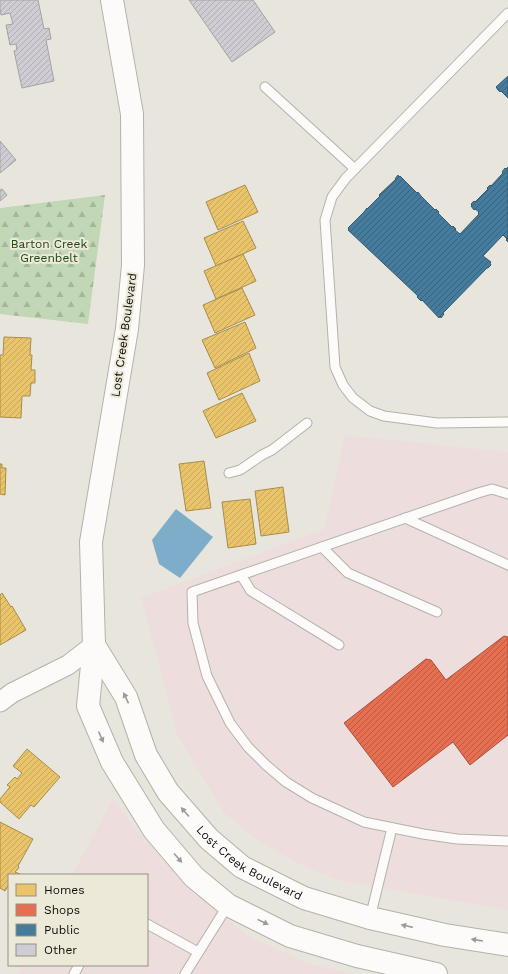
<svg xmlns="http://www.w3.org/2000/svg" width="508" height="974" font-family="'Work Sans',sans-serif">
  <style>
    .commercial { fill: #eddedd }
    .forest { fill: url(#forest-firs) }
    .water { fill: #7eadca }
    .homes { fill: url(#homes-hatch); stroke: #a78d4c }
    .shops { fill: url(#shops-hatch); stroke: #a6513b }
    .public { fill: url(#public-hatch); stroke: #345a70 }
    .building { fill: url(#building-hatch); stroke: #a4a3a1 }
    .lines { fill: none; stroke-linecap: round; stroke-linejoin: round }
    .lane-casing { stroke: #b3b2aa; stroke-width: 11 }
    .street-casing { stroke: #b3b2aa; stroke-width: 21 }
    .secondary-casing { stroke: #b3b2aa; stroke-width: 24 }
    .lane { stroke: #fcfbfa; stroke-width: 9 }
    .street { stroke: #fcfbfa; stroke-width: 19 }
    .secondary { stroke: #fcfbfa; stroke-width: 22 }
    .oneway { fill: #9c9b99 }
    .labels { text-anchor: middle; stroke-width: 4; stroke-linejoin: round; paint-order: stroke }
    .park-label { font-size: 12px; fill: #1b480c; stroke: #ece9d8 }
    .street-label { font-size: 12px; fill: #0d0c07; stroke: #ece9d8 }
  </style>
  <defs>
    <pattern id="forest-firs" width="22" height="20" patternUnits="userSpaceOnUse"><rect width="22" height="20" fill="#c1d7b6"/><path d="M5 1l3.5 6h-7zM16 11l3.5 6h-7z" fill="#a5b79b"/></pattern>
    <pattern id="homes-hatch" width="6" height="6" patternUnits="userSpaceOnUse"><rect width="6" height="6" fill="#e9c46a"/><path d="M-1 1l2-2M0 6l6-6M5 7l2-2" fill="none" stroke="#c7a75a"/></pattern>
    <pattern id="shops-hatch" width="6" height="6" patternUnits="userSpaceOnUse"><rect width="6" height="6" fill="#e76f51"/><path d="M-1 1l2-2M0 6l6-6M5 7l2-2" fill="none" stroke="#ba5a41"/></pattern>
    <pattern id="public-hatch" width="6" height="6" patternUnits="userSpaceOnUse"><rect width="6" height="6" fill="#457b9d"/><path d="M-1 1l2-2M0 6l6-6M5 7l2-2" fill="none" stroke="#38637e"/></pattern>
    <pattern id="building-hatch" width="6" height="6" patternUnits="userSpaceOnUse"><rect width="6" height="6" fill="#cfccd4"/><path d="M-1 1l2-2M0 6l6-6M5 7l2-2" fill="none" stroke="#b1aeb4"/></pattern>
  </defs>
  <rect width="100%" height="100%" fill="#e8e6dc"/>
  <g class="commercial">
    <path d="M345 435 508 452V910L337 880 299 864 257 840 224 813 177 735 141 598 324 529Z"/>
    <path d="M113 798 135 828 193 893 247 935 308 963 353 974H18L23 965H147V875H72Z"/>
  </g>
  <path class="forest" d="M105 195 88 324 0 314V208Z"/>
  <path class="water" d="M176 509 213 537 180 578 159 564 152 540Z"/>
  <g class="homes">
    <path d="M245 185 258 212 218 230 206 202Z"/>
    <path d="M243 221 256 248 216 266 204 238Z"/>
    <path d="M243 254 256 281 216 299 204 271Z"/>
    <path d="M242 288 255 315 215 333 203 305Z"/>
    <path d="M245 322 256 348 215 368 202 340Z"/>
    <path d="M4 337 31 338 30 355H32L31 370H35V383H31L30 396H22L21 418 0 417V355H3Z"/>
    <path d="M249 353 260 381 219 400 207 373Z"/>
    <path d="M242 393 256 421 216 438 203 411Z"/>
    <path d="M204 461 211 508 186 511 179 464Z"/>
    <path d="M0 464H2V468H6L5 495 0 494Z"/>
    <path d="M283 487 289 532 261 536 255 491Z"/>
    <path d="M250 499 256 544 228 548 222 502Z"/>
    <path d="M2 593 11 607 12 606 26 630 0 645V595Z"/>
    <path d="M27 749 60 777 34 807 31 805 19 819 0 802V799L10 787 7 785 15 777 17 779 22 773 13 766Z"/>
    <path d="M0 822 33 839 18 866 19 867 18 869 15 872 22 875H9V887L8 886 5 891 0 888Z"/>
  </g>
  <path class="shops" d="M504 636 508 637V735L470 765 453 742 393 787 344 723 426 659 431 660 446 680Z"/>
  <g class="public">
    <path d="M508 76V98L501 91 500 92 497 89V88L496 87Z"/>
    <path d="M508 167V242L506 240 507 239 503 235 483 256 491 262 490 263 491 265 488 268H487L443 313 444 314 441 318 440 316 439 318 422 300 421 301 417 297 418 296 348 230 349 229 348 228 364 212 367 208V209L380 196 379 195 396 179H395L398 175 399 177 400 176 417 193 418 192 421 196 435 210 436 209 439 212 438 213 452 227 453 226 456 229 455 230 460 234 479 214 478 213 479 212 475 209 474 210 471 206 472 205 471 204 474 201 475 202 488 189 487 188 490 185 491 186 503 173 502 172 505 168 506 169Z"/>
  </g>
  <g class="building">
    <path d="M0 0H38L44 29 49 28 51 39 46 40 54 81 22 88 14 51 17 50 16 44 10 45 6 25 13 24 10 13 1 15 0 9Z"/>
    <path d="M189 0H253L275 32 232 62Z"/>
    <path d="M0 141 16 160 0 173Z"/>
    <path d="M2 189 7 195 0 201V190Z"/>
  </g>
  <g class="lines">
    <defs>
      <g id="lane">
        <path d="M508 13 346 178 332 197 325 220 335 367 343 385 353 398 370 411 384 416 437 423 508 422"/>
        <path d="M265 87 355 169"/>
        <path d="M229 473 240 470 262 455 272 450 307 423"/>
        <path d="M508 494 492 489 478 493 192 592 193 623 207 676 230 723 248 747 266 765 286 782 312 798 364 822 423 834 457 839 508 841"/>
        <path d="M405 518 508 565"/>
        <path d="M322 547 348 573 437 612"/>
        <path d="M241 575 251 591 339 645"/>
        <path d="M370 918 392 828"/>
        <path d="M147 924 198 952"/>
        <path d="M74 974 79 965"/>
        <path d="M185 974 228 905"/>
      </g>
      <path id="street" d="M0 702 12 693 68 665 94 645"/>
      <g id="secondary">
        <path d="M112 0 132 114 133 265 127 329 91 542 94 645 88 706 112 762 154 830 194 877 228 905 290 936 357 956 436 974"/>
        <path id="s1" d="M94 645 126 697 146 755 168 792 209 839 242 867 304 898 370 918 445 935 508 945"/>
      </g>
    </defs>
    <use href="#lane" class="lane-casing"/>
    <use href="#street" class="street-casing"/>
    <use href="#secondary" class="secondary-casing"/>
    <use href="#lane" class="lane"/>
    <use href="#street" class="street"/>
    <use href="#secondary" class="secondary"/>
  </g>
  <defs><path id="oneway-solid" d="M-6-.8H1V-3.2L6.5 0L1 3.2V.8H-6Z"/></defs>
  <g class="oneway">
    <use href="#oneway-solid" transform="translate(126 698) rotate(-115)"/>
    <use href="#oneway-solid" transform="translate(101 737) rotate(66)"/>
    <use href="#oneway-solid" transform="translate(185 812) rotate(-131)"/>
    <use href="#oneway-solid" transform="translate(178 858) rotate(49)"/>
    <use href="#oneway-solid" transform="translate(263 922) rotate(26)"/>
    <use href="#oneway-solid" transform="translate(407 926) rotate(-167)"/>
    <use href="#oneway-solid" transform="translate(477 940) rotate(-171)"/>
  </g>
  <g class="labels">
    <g class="park-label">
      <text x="49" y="248">Barton Creek<tspan x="49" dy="14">Greenbelt</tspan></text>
    </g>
    <g class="street-label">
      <text transform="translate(124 335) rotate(-82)" y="4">Lost Creek Boulevard</text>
      <text dy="4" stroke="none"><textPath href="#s1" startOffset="275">Lost Creek Boulevard</textPath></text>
    </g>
  </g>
  <rect x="8" y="874" width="140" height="92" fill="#ece9d8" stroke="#939184"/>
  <rect x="16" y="884" width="20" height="12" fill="#e9c46a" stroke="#939184"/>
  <text x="44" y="894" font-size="12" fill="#0d0c07">Homes</text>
  <rect x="16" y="904" width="20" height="12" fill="#e76f51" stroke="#939184"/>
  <text x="44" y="914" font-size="12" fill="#0d0c07">Shops</text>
  <rect x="16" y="924" width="20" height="12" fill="#457b9d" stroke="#939184"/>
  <text x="44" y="934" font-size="12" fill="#0d0c07">Public</text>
  <rect x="16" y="944" width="20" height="12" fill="#cfccd4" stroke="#939184"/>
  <text x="44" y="954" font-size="12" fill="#0d0c07">Other</text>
</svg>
